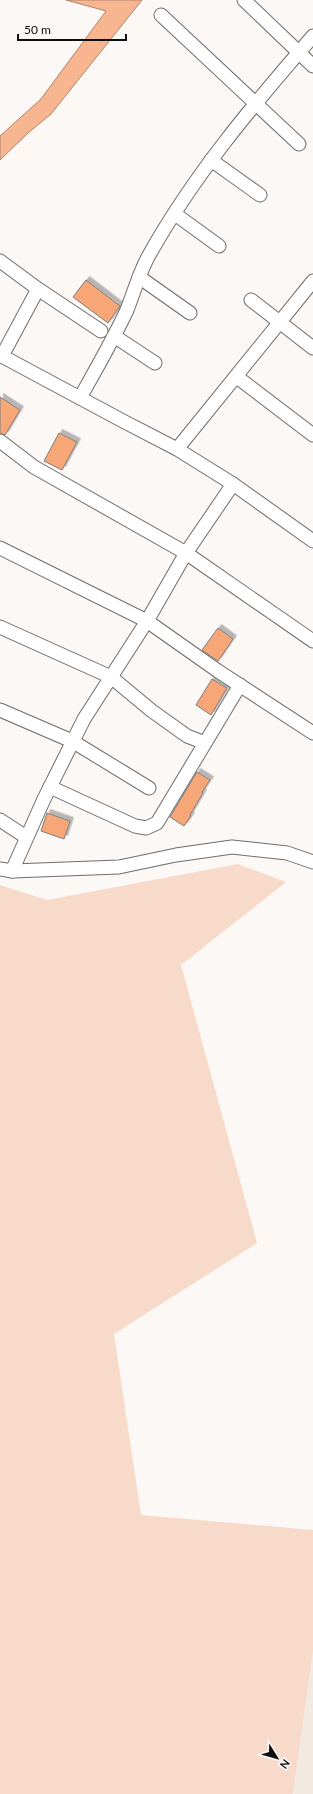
<svg xmlns="http://www.w3.org/2000/svg" width="313" height="1794" font-family="Lato,sans-serif">
  <style>
    .built { fill: #f3e9e3 }
    .green { fill: #f8daca }
    .water { fill: #f7b590; stroke: #b18369 }
    .building { fill: #f7a678; stroke: #7f7c7b; filter: url(#shadow) }
    .lines { fill: none; stroke-linecap: round; stroke-linejoin: round }
    .street-casing { stroke: #6f6c6b; stroke-width: 15 }
    .street { stroke: #fff; stroke-width: 13 }
  </style>
  <defs>
    <filter id="shadow"><feDropShadow dx="3.5" dy="-3.5" stdDeviation="0" flood-color="#0004"/></filter>
  </defs>
  <rect width="100%" height="100%" fill="#fbf8f6"/>
  <path class="built" d="M313 1652V1794H293Z"/>
  <path class="green" d="M238 864 286 882 181 965 257 1243 114 1334 141 1515 313 1530V1652L293 1794H0V885L47 900Z"/>
  <path class="water" d="M66 0H142L51 114 28 133 0 160V136L41 99 106 11Z"/>
  <g class="building">
    <path d="M86 280 120 306 108 323 73 297Z"/>
    <path d="M0 397 20 410 5 435 0 433Z"/>
    <path d="M59 433 77 442 62 470 44 461Z"/>
    <path d="M218 628 233 639 218 661 202 650Z"/>
    <path d="M212 679 227 688 211 715 196 705Z"/>
    <path d="M197 772 210 780 202 792 203 793 190 815 191 816 184 826 170 817Z"/>
    <path d="M47 813 70 821 64 839 41 831Z"/>
  </g>
  <g class="lines">
    <defs>
      <g id="street">
        <path d="M244 0 313 66"/>
        <path d="M161 15 299 144"/>
        <path d="M211 160 260 195"/>
        <path d="M175 214 219 246"/>
        <path d="M0 261 38 289 2 356"/>
        <path d="M139 277 190 313"/>
        <path d="M38 289 101 331"/>
        <path d="M251 300 313 348"/>
        <path d="M114 336 155 363"/>
        <path d="M0 355 121 420 177 449 233 484 313 541"/>
        <path d="M237 377 313 435"/>
        <path d="M80 398C96 369 113 340 127 310 134 292 139 274 148 257 193 176 253 105 313 36"/>
        <path d="M0 441 34 467 186 553 313 641"/>
        <path d="M177 449 313 281"/>
        <path d="M0 548 147 621 218 671 313 733"/>
        <path d="M0 627 111 677 152 711 187 736 205 743"/>
        <path d="M0 710 72 741 149 788"/>
        <path d="M50 787 135 826 146 828 157 823 240 685"/>
        <path d="M0 820 26 837"/>
        <path d="M0 869 12 871 44 799 84 719 147 621 186 553 233 484"/>
        <path d="M12 871 119 867 176 855 232 847 287 853 313 862"/>
      </g>
    </defs>
    <use href="#street" class="street-casing"/>
    <use href="#street" class="street"/>
  </g>
  <g transform="translate(277 1758) rotate(127)" stroke="#fbf8f6" stroke-width="3" paint-order="stroke">
  <path d="M0-3L7 15L0 10L-7 15Z" fill="#0f0e0e"/>
  <text y="-6" font-size="11" font-weight="bold" text-anchor="middle" fill="#0f0e0e">N</text>
  </g>
  <path d="M18 34v6h108v-6" fill="none" stroke="#0f0e0e" stroke-width="2"/>
  <text x="24" y="34" font-size="12" fill="#0f0e0e" stroke="#fbf8f6" stroke-width="3" paint-order="stroke">50 m</text>
</svg>
